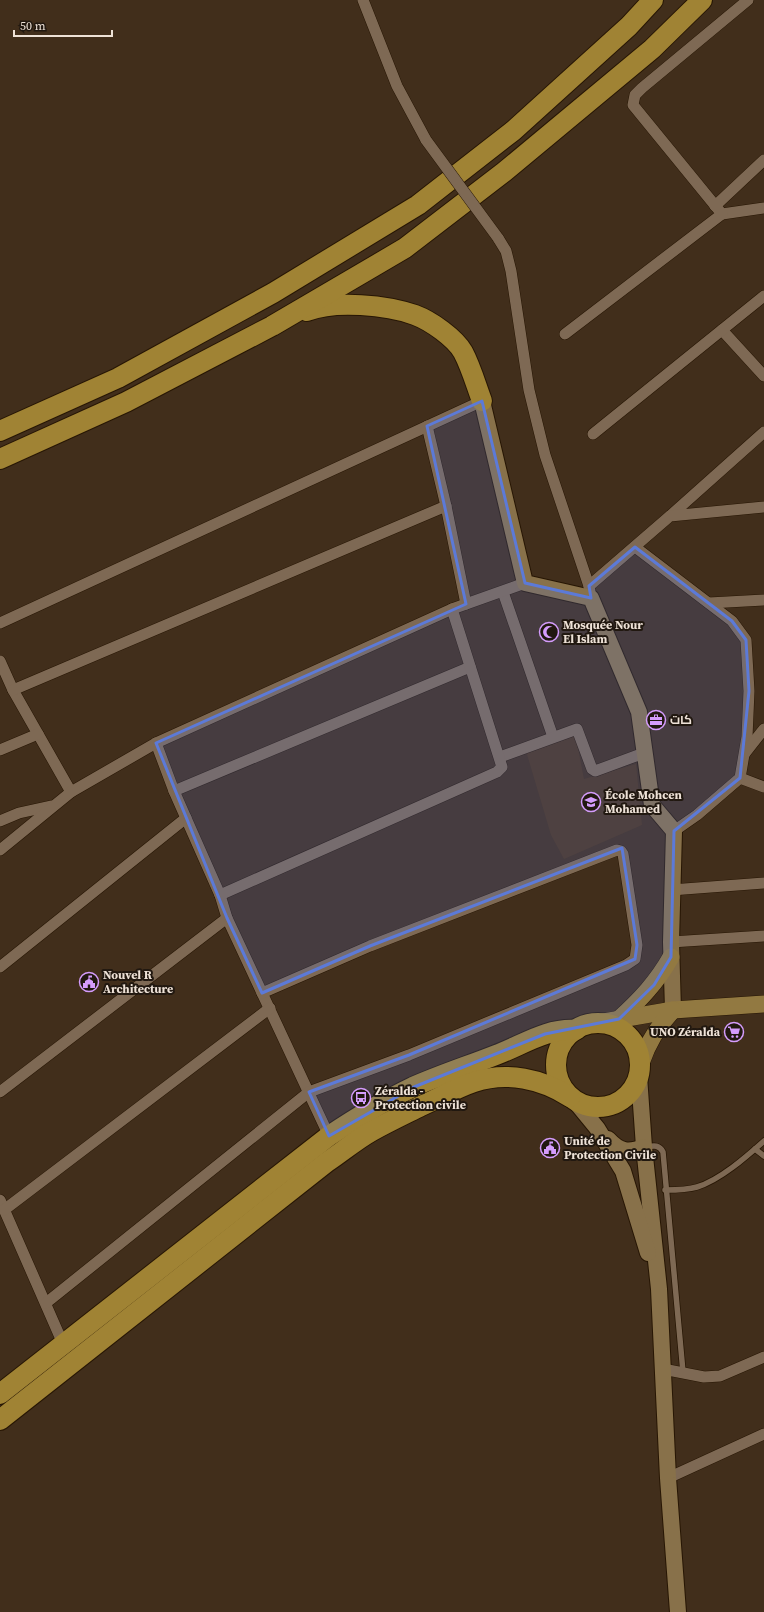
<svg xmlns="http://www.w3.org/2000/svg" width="764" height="1612" font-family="'Source Serif 4',Cairo,serif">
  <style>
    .built { fill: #4c341c }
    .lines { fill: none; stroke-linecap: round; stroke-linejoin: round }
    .lane-casing { stroke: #271604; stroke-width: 7 }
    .street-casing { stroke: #271604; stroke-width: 12 }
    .secondary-casing { stroke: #271604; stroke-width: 18 }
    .primary-casing { stroke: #271604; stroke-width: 18 }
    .highway-casing { stroke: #271604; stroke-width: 22 }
    .lane { stroke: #7e6954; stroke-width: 5.5 }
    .street { stroke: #7e6954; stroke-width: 11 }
    .secondary { stroke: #88714a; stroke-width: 16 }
    .primary { stroke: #927941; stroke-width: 17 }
    .highway { stroke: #a08334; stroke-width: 20 }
    .street-bridge-casing { stroke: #271604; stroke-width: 12; stroke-linecap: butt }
    .street-bridge { stroke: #7e6954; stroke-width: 11 }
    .marked { fill: #5c7ad8; fill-opacity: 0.2; stroke: #5c7ad8; stroke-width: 3; stroke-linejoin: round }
    .labels { text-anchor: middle; stroke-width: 4; stroke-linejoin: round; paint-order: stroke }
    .poi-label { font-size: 12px; font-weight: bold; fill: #eee2d7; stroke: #211810; text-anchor: start }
  </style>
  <rect width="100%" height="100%" fill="#412e1b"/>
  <path class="built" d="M575 733 584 779 636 764 642 825 564 859 551 835 526 751Z"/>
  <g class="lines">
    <defs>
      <g id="lane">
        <path d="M645 1147C653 1146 659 1144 663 1152L683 1372"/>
        <path d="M755 1149 764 1156"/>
        <path d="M665 1190C675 1190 687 1190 697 1187 720 1180 746 1157 764 1141"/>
      </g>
      <g id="street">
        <path d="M363 0 397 86 426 140"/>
        <path d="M715 206 764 160"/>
        <path d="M722 214 764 208"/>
        <path d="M498 238 506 251 511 271 529 390 545 455 589 586 591 598"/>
        <path d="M722 330 764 376"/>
        <path d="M565 334 722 214 633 105 635 95 642 88 748 0"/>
        <path d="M427 426 446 506 466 604"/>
        <path d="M593 434 764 296"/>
        <path d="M670 516 764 432"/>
        <path d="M635 547 732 621 746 640 749 691 747 737 740 778 697 815 674 831"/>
        <path d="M589 586 670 516 764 507"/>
        <path d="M503 592 553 737"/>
        <path d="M709 603 764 600"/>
        <path d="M0 623 482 401"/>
        <path d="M0 661 13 690 71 792"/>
        <path d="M13 690 446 506"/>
        <path d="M156 743 174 791 220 895 227 918 329 1136"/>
        <path d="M0 750 38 734"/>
        <path d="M745 753 764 729"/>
        <path d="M500 757 577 729 592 769 595 771 644 753"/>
        <path d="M740 778 764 787"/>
        <path d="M174 791 470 667"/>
        <path d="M0 821 19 813 51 806"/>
        <path d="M0 850 71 792 156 743 452 609 525 583"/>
        <path d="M671 890 764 883"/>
        <path d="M220 895 497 772 502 767 452 609"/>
        <path d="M671 942 764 936"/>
        <path d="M0 967 186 818"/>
        <path d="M0 1092 227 918"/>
        <path d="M0 1200 64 1346"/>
        <path d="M4 1210 270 1008"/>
        <path d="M46 1303 309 1092 409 1055 626 965 635 959 637 945 623 854 621 851 617 850 370 946 262 993"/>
        <path d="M663 1369 704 1377 720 1376 764 1357"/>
        <path d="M668 1478 764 1434"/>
      </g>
      <g id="secondary">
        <path d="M482 401 525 583 591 598 639 712 652 805 674 831 671 942 673 1010"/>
        <path d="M639 1076 644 1147 659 1289 668 1478 678 1612"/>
        <path d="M574 1100 597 1128 623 1171 648 1253"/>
        <path d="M608 1139C620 1152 628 1153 644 1147"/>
      </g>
      <g id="primary">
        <path d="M619 1019C640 1000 657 982 671 957"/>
        <path d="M598 1023 673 1010 764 1004"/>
        <path d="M641 1063C648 1042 658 1026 673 1010"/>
      </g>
      <g id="highway">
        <path d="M307 311C335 300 387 305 415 315 431 321 455 338 463 352 471 367 476 385 482 401"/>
        <path d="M0 431 118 378 273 293 418 205 513 131 629 26 653 0"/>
        <path d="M0 459 126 402 272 326 405 248 504 172 652 49 702 0"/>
        <circle cx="598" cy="1065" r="42"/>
        <path d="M0 1394 329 1136C356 1118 384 1101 413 1087 440 1075 468 1066 496 1055 523 1045 546 1028 576 1030"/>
        <path d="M0 1420 327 1162C342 1152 356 1140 372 1131 388 1122 405 1114 421 1106 439 1098 456 1088 474 1082 507 1071 542 1079 570 1097"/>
      </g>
    </defs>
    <use href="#lane" class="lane-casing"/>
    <use href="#street" class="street-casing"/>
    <use href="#secondary" class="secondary-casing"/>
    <use href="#primary" class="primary-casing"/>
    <use href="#highway" class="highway-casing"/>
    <use href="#lane" class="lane"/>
    <use href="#street" class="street"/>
    <use href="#secondary" class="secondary"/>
    <use href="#primary" class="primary"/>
    <use href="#highway" class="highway"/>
    <defs>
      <path id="street-bridge" d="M426 140 498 238"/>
    </defs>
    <use href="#street-bridge" class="street-bridge-casing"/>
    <use href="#street-bridge" class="street-bridge"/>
  </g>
  <path class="marked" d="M482 401 525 583 591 598 589 586 635 547 732 621 746 640 749 691 740 778 674 831 671 957 654 985 619 1019 545 1034 414 1087 329 1136 309 1092 409 1055 635 959 637 945 622 848 370 946 262 993 227 918 156 743 466 604 427 426Z"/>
  <defs>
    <symbol id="mosque-ring" viewBox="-11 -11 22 22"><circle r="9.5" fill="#211810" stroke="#d49cfc" stroke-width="1.5"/><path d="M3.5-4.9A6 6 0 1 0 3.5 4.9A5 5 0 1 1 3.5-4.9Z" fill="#d49cfc"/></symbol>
    <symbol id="office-ring" viewBox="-11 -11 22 22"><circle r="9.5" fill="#211810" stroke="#d49cfc" stroke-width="1.5"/><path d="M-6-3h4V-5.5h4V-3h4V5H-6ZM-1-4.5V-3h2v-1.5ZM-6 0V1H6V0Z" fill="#d49cfc"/></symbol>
    <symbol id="school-ring" viewBox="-11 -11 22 22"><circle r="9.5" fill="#211810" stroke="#d49cfc" stroke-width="1.5"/><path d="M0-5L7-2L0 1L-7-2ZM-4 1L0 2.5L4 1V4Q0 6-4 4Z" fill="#d49cfc"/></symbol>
    <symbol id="civic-ring" viewBox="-11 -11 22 22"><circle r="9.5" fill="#211810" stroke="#d49cfc" stroke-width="1.5"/><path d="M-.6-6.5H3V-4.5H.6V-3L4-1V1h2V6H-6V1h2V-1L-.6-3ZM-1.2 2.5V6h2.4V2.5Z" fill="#d49cfc"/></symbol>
    <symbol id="supermarket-ring" viewBox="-11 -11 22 22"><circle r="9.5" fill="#211810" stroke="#d49cfc" stroke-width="1.5"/><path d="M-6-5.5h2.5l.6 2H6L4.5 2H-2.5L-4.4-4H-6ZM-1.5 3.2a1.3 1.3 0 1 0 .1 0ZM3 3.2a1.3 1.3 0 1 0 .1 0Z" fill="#d49cfc"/></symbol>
    <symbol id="bus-ring" viewBox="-11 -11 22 22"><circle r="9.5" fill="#211810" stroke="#d49cfc" stroke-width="1.5"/><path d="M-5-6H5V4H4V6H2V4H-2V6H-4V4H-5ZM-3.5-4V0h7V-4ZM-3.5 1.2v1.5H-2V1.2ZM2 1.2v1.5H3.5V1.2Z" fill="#d49cfc"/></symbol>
  </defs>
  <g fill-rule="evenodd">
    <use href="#mosque-ring" x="538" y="621" width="22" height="22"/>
    <use href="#office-ring" x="645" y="709" width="22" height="22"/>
    <use href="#school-ring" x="580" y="791" width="22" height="22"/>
    <use href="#civic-ring" x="78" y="971" width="22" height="22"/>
    <use href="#supermarket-ring" x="723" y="1021" width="22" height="22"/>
    <use href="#bus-ring" x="350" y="1087" width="22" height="22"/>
    <use href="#civic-ring" x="539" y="1137" width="22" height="22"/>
  </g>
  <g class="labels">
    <g class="poi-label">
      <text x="563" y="629">Mosquée Nour<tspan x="563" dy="14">El Islam</tspan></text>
      <text x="670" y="724">كات</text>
      <text x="605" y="799">École Mohcen<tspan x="605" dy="14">Mohamed</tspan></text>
      <text x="103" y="979">Nouvel R<tspan x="103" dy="14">Architecture</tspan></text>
      <text x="720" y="1036" text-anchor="end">UNO Zéralda</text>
      <text x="375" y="1095">Zéralda -<tspan x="375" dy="14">Protection civile</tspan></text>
      <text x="564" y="1145">Unité de<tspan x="564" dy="14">Protection Civile</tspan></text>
    </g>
  </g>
  <path d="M14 30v6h98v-6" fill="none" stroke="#eee2d7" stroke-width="2"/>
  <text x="20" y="30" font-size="12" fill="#eee2d7" stroke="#211810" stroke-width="3" paint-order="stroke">50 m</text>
</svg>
